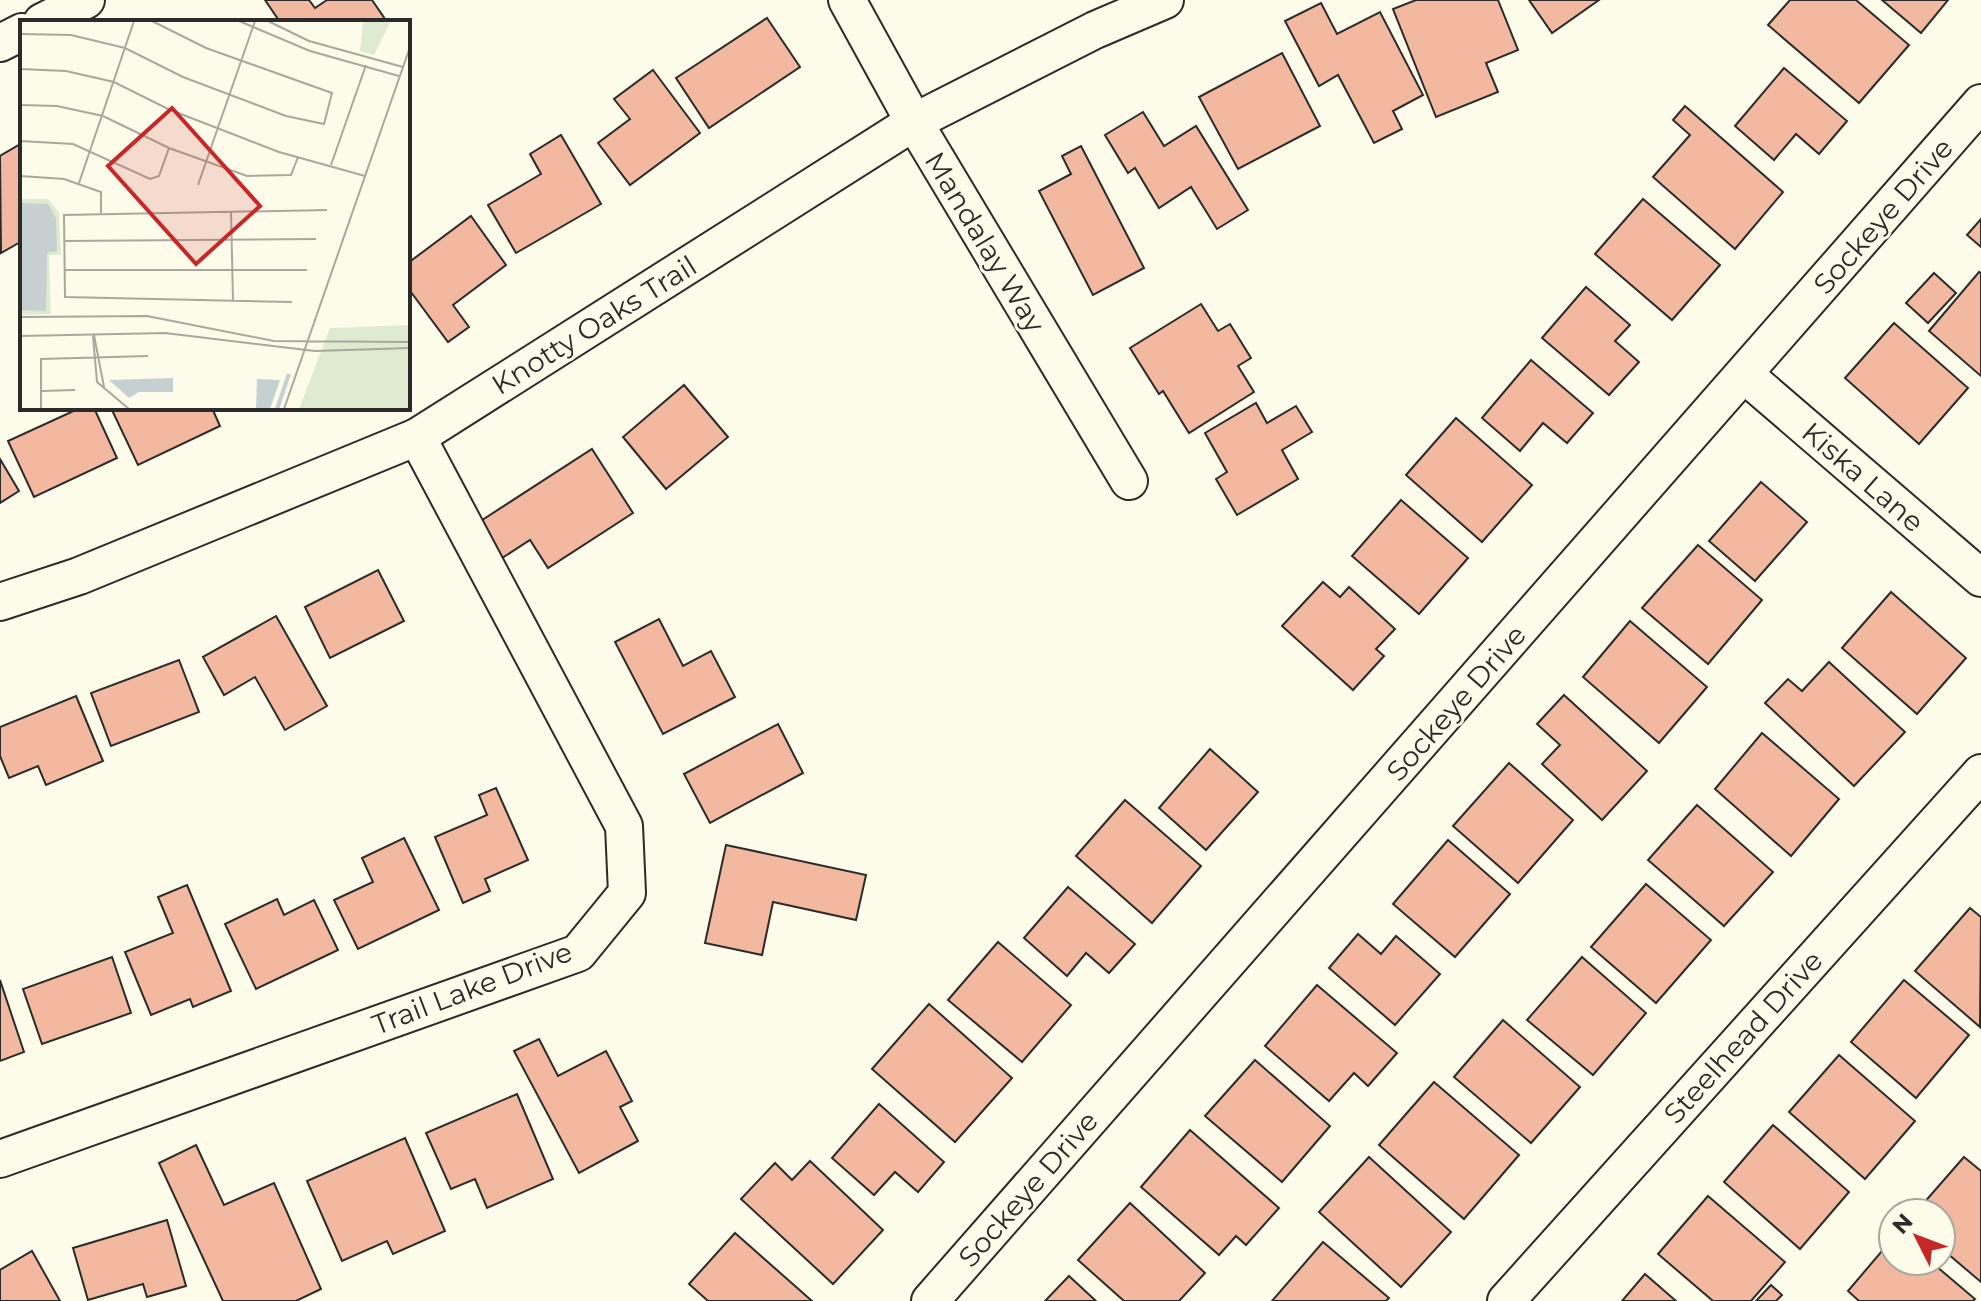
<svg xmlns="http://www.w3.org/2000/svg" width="1981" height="1301" font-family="Montserrat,sans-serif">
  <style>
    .building { fill: #f2b8a0; stroke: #2b2b2b; stroke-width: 2 }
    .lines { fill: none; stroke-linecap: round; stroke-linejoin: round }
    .street-casing { stroke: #2b2b2b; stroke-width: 40 }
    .street { stroke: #fdfbea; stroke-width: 36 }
    .labels { text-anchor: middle; stroke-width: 6; stroke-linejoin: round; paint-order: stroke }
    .street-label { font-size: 28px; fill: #2b2b2b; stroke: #fdfbea }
    .inset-river { fill: none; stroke: #c7d0d0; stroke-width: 4 }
    .inset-road { fill: none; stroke: #a9a89e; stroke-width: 2 }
    .view { fill: #c62828; fill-opacity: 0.15; stroke: #c62828; stroke-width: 4 }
    .inset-edge { fill: none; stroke: #2b2b2b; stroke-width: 4 }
  </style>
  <rect width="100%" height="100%" fill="#fdfbea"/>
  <g class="building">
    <path d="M265 0H309L315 8 327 0H372L385 19 380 22H280Z"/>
    <path d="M1416 0H1498L1518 50 1486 63 1498 92 1436 117 1393 9Z"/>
    <path d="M1529 0H1599L1552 33Z"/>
    <path d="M1790 0H1856L1909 45 1859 103 1768 25Z"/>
    <path d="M1882 0H1948L1921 33Z"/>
    <path d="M1321 3 1337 34 1380 12 1423 95 1393 111 1402 129 1374 143 1338 75 1319 86 1285 21Z"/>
    <path d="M767 18 800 67 709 128 676 78Z"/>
    <path d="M1282 53 1320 126 1238 169 1199 97Z"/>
    <path d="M1784 68 1847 121 1819 154 1796 134 1774 160 1735 126Z"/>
    <path d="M653 70 700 133 630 185 598 143 630 119 614 99Z"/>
    <path d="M1685 106 1783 192 1735 249 1653 177 1690 135 1673 120Z"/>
    <path d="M1143 112 1164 146 1196 126 1248 210 1217 229 1191 187 1159 208 1135 168 1128 173 1105 135Z"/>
    <path d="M561 135 601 204 516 253 488 205 541 174 530 154Z"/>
    <path d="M22 143V241L1 253 0 156Z"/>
    <path d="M1081 146 1144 268 1093 295 1039 191 1071 174 1062 156Z"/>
    <path d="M1643 199 1720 265 1672 320 1595 254Z"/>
    <path d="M471 216 506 265 453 305 469 327 448 342 408 288V263Z"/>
    <path d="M1981 219V247L1967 235Z"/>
    <path d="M1979 272 1981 273V376L1929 331Z"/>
    <path d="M1934 273 1956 293 1928 323 1906 303Z"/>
    <path d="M1586 287 1630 325 1615 341 1639 362 1609 395 1542 338Z"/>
    <path d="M1201 304 1218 331 1230 324 1251 358 1238 366 1254 392 1189 433 1163 391 1159 394 1130 348Z"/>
    <path d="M1894 323 1968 388 1919 444 1845 378Z"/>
    <path d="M1531 360 1593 413 1567 443 1543 423 1520 451 1482 418Z"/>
    <path d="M684 385 728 437 666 489 623 437Z"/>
    <path d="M1256 403 1267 423 1296 406 1312 432 1282 450 1298 479 1237 515 1216 479 1227 472 1205 433Z"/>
    <path d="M80 408H94L117 458 34 497 8 441Z"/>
    <path d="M111 408H212L220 426 138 465Z"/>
    <path d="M1456 418 1532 485 1482 542 1406 475Z"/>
    <path d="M592 449 633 513 548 568 530 540 499 560 476 524Z"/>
    <path d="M0 459 19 491 0 503Z"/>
    <path d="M1761 482 1807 522 1755 581 1709 541Z"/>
    <path d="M1401 500 1468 558 1419 614 1352 556Z"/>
    <path d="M1698 545 1762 600 1708 664 1642 608Z"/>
    <path d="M378 570 404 621 330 658 305 607Z"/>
    <path d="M1323 582 1340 597 1349 587 1395 629 1376 649 1384 656 1353 690 1282 626Z"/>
    <path d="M1891 592 1966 658 1917 714 1842 648Z"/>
    <path d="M276 616 327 706 285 730 255 677 224 695 203 657Z"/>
    <path d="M659 619 683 666 711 651 735 697 663 734 615 642Z"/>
    <path d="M1630 621 1707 687 1659 743 1583 677Z"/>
    <path d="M179 660 199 712 111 746 91 693Z"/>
    <path d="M1829 662 1905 732 1854 786 1765 703 1788 679 1802 691Z"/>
    <path d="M1564 695 1647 771 1602 820 1542 764 1560 745 1537 724Z"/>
    <path d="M76 696 103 761 46 785 38 766 9 778 0 756V727Z"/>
    <path d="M778 724 803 773 710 823 684 774Z"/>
    <path d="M1762 733 1839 799 1791 856 1715 789Z"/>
    <path d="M1210 749 1258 792 1206 850 1159 808Z"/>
    <path d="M1509 763 1573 820 1518 883 1453 826Z"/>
    <path d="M496 788 528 860 485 879 490 891 463 903 435 837 487 815 479 795Z"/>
    <path d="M1125 800 1201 866 1152 923 1076 856Z"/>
    <path d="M1697 805 1773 872 1724 926 1648 860Z"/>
    <path d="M404 838 439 910 358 949 334 900 373 882 362 858Z"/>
    <path d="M1448 840 1510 894 1455 957 1393 904Z"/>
    <path d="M726 845 866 875 856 920 773 902 762 955 705 943Z"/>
    <path d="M1646 884 1711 940 1656 1003 1591 947Z"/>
    <path d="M187 885 231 991 193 1007 190 999 151 1015 125 952 173 933 158 897Z"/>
    <path d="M1068 887 1135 944 1109 973 1086 953 1067 976 1024 938Z"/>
    <path d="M277 899 284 915 314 900 338 950 256 989 225 924Z"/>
    <path d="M1970 908 1981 917 1980 1027 1915 971Z"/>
    <path d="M1358 934 1381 954 1396 936 1440 974 1395 1025 1329 968Z"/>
    <path d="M998 942 1071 1005 1022 1062 948 1000Z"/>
    <path d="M112 957 131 1013 42 1044 23 989Z"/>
    <path d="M1582 957 1646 1013 1593 1075 1527 1020Z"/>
    <path d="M0 980 24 1052 0 1061Z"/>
    <path d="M1904 980 1969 1035 1916 1098 1851 1042Z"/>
    <path d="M1317 985 1397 1053 1368 1086 1354 1073 1329 1101 1265 1046Z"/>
    <path d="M929 1004 1012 1078 955 1142 872 1069Z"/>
    <path d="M1503 1020 1580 1087 1531 1143 1454 1077Z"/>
    <path d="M539 1039 558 1076 606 1051 632 1101 620 1107 638 1141 579 1173 514 1051Z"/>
    <path d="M1839 1055 1915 1121 1865 1179 1789 1112Z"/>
    <path d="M1255 1060 1330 1126 1282 1182 1205 1116Z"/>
    <path d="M1434 1082 1519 1155 1464 1219 1379 1145Z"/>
    <path d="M517 1094 553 1179 487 1208 475 1179 451 1189 426 1133Z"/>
    <path d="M879 1104 944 1162 918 1192 895 1172 874 1195 832 1158Z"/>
    <path d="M1773 1125 1849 1192 1800 1249 1724 1182Z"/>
    <path d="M1190 1130 1279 1208 1246 1245 1236 1236 1219 1255 1141 1187Z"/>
    <path d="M405 1138 445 1231 393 1254 387 1241 342 1261 307 1181Z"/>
    <path d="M196 1145 224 1205 274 1183 321 1289 296 1301H223L159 1163Z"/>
    <path d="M1369 1157 1451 1232 1401 1287 1319 1212Z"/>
    <path d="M1964 1157 1981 1171V1282L1941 1248V1213H1915Z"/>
    <path d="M810 1161 883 1230 833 1284 741 1199 775 1163 792 1180Z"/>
    <path d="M1708 1196 1785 1262 1751 1301H1713L1658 1254Z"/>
    <path d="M1130 1203 1205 1273 1179 1301H1124L1078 1260Z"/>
    <path d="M167 1220 186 1286 147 1297 143 1284 88 1300 73 1248Z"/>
    <path d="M735 1233 812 1301H708L689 1284Z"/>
    <path d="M1893 1238V1261H1930L1975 1299 1973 1301H1859L1848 1291Z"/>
    <path d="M1323 1242 1389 1298 1386 1301H1272Z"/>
    <path d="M32 1251 60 1301H0V1270Z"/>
    <path d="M1645 1274 1676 1301H1622Z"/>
    <path d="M1069 1276 1096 1301H1045Z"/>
    <path d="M1771 1285 1782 1295 1776 1301H1756Z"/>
  </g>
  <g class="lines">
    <defs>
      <g id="street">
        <path d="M847 0 914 122 1129 481"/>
        <path d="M42 22 86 0"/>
        <path d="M0 43 22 32"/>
        <path d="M1745 375 1981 578"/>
        <path d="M0 602 79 576 417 437 914 122 1095 30 1165 0"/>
        <path d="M0 1159 578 953 627 893 624 826 417 437"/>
        <path d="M930 1301 1981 103"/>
        <path d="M1506 1301 1981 773"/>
      </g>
    </defs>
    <use href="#street" class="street-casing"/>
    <use href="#street" class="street"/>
  </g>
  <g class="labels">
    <g class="street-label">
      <text transform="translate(1883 216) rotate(-49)" y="10">Sockeye Drive</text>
      <text transform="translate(985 242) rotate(59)" y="10">Mandalay Way</text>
      <text transform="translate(594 325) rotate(-32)" y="10">Knotty Oaks Trail</text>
      <text transform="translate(1863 477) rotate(41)" y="10">Kiska Lane</text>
      <text transform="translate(1456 703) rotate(-49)" y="10">Sockeye Drive</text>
      <text transform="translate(472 988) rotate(-21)" y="10">Trail Lake Drive</text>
      <text transform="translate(1743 1037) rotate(-48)" y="10">Steelhead Drive</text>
      <text transform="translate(1028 1189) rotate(-49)" y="10">Sockeye Drive</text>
    </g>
  </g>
  <g transform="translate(20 20)">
    <rect width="390" height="390" fill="#fdfbea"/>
    <path d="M343 1H371L354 35 340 31ZM0 179H28L39 193 41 235H29L31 294 0 295ZM390 305V389H279L310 308Z" fill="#deebd1"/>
    <path d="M0 183 28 184 36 198 37 231 27 233 26 291 1 290ZM153 358V372H119L109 378 89 360ZM237 359 260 360 250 389H236Z" fill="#c7d0d0"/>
    <path class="inset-river" d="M257 389 269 354"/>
    <path class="inset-road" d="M219 1 290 31 379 56M248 1 289 21 383 47M0 14 51 15 105 28 163 57 266 96 304 104 312 73 186 28 132 1M0 49 46 51 94 62 148 89 259 132 345 156M0 85 37 86 83 96 149 128 227 156 271 155 278 137M0 121 53 124 130 159 139 156 149 128M311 145 346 45M0 156 44 159 81 172V193M59 163 114 1M178 165 235 1M211 191 213 281M44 221 296 219M45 250H287M272 282 45 277 44 195 307 190M0 297 127 296 254 321 390 322M74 315 84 367M0 316 145 313 295 331 390 328M73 316 77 362 109 389M22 371 55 370M21 389V339L128 336M264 389 390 27"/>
    <path class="view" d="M152 88 240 186 176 244 88 146Z"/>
    <rect width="390" height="390" class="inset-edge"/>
  </g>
  <g transform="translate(1917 1237) rotate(312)"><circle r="38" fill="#fdfbea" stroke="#a9a89e" stroke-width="2"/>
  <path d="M0-6L14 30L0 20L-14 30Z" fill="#c62828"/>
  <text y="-12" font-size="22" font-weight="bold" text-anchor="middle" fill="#2b2b2b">N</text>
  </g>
</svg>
